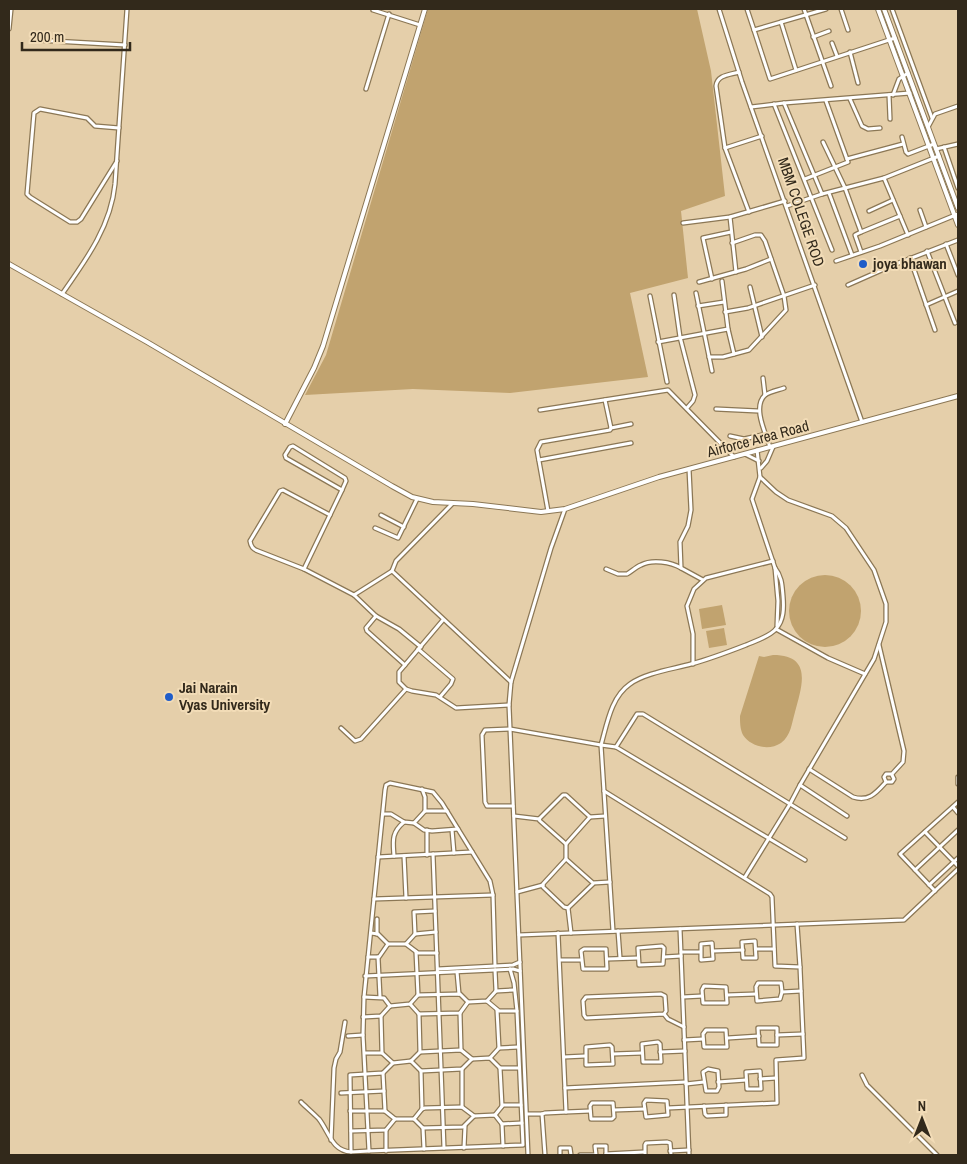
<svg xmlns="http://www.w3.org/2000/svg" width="967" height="1164" font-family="'Archivo Narrow',sans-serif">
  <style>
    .green { fill: #c1a36f }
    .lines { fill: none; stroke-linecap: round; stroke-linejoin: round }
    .minor-casing { stroke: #8b7755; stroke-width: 5.5 }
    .tertiary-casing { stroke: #8b7755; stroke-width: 6 }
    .minor { stroke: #fff; stroke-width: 3 }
    .tertiary { stroke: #fff; stroke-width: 4 }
    .poi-dot { fill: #205dc9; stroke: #f2dcb7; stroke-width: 2 }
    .labels { text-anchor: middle; stroke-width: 4; stroke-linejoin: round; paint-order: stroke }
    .street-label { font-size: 15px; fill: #32291b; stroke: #f2dcb7 }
    .poi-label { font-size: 15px; font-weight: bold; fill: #32291b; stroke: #f2dcb7; text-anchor: start }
  </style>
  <rect width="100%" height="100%" fill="#e5cfaa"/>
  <g class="green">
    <path d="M428 9H697L711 71 725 196 681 211 688 278 630 293 648 377 510 393 413 389 305 395 326 355Z"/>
    <circle cx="825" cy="611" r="36"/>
    <path d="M722 605 726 625 702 629 699 609Z"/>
    <path d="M724 628 727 645 709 648 706 631Z"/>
    <path d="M773 655C813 655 802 686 795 712 792 722 791 736 781 743 769 751 751 747 743 735 740 729 740 722 740 716L759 656 764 657Z"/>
  </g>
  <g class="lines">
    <defs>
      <g id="minor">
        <path d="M719 9 742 82 862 422"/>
        <path d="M747 9 754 30"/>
        <path d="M804 9 831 86"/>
        <path d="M826 9 754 30 770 79 895 38"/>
        <path d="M841 9 848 30"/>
        <path d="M892 9 932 118"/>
        <path d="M373 10 420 25"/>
        <path d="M781 22 796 70"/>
        <path d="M9 29 11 9"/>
        <path d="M813 37 829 31"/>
        <path d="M36 40 125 45"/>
        <path d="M832 43 837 56"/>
        <path d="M850 52 858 83"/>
        <path d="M739 72C729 75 717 75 716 86L725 148 749 212"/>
        <path d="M366 89 389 14"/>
        <path d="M889 95 890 119"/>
        <path d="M893 95 899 79 908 73"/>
        <path d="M850 99 862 126 868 129 880 128"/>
        <path d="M784 103 822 194"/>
        <path d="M774 104 832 250"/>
        <path d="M751 107 784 103 910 93"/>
        <path d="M928 127 935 114 958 106"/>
        <path d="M902 137 906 152 908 154 934 144"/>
        <path d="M823 142 845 188 861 232 900 216"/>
        <path d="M944 147 958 188"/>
        <path d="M725 148 762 136"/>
        <path d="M936 149 958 144"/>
        <path d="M847 159 903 144"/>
        <path d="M117 161 81 219 77 222H70L30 197 27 194 34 113 40 109 87 118 95 126 119 128"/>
        <path d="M884 178 908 235"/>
        <path d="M805 179 848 162 826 101"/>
        <path d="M829 193 852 255"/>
        <path d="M787 206 822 194 884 178 939 156"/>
        <path d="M920 210 926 227"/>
        <path d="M869 211 893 200"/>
        <path d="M730 217 736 272"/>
        <path d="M683 223 730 217 785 201"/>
        <path d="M946 244 958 275"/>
        <path d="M927 251 955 323"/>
        <path d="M861 252 855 235 861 232"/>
        <path d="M910 258 935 330"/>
        <path d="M836 261 880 246 958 214"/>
        <path d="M712 279 703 238 731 232"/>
        <path d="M722 281 728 329 734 354"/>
        <path d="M699 282 746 269 771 259"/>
        <path d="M848 285 891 266 958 240"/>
        <path d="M750 287 762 337"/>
        <path d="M696 293 712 371"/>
        <path d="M62 294C86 260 111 226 115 184L127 9"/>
        <path d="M674 295 680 337 695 395 693 401 687 408"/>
        <path d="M650 296 667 382"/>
        <path d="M926 305 958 291"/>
        <path d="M698 306 724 302"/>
        <path d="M725 312 748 308 815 285"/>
        <path d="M658 342 728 329"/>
        <path d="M709 357H723L749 350 786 310 784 296 765 241 761 235H755L732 243"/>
        <path d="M763 378 765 395"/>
        <path d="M716 409 758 411"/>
        <path d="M540 410 668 390 734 457"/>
        <path d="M611 428 631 424"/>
        <path d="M730 436 744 439 766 434"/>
        <path d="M293 446 345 478 346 481 342 490 286 458 285 455 290 447Z"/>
        <path d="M770 447C766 434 752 407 765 395 769 392 778 390 784 388"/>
        <path d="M757 450 760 477 752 499 775 568 778 601 777 626"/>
        <path d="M745 454 759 461"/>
        <path d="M539 460 631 443"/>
        <path d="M761 468 767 461 773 447"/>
        <path d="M689 469 691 510 688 526 680 542 681 568 703 580"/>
        <path d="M760 477 776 492 788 500 832 516 846 528 874 570 886 604V622L874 659 800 785 790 804 845 838"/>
        <path d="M453 503 396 561 392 571 511 682"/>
        <path d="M548 511 537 450 541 442 610 430 611 428 605 400"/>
        <path d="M330 515 283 490 280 491 250 541C251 547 253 549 258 551L304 569 354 595 392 571"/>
        <path d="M381 515 404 527"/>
        <path d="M375 528 398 538 417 499"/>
        <path d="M304 569 342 490"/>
        <path d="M606 569 618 574H627C632 571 636 567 641 565 652 559 671 562 681 568"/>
        <path d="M354 595 376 616 399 629 421 647"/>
        <path d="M376 616 366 628 367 631 405 665"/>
        <path d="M443 620 399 672V682L406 689 412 691 436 695 456 708 509 705"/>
        <path d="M776 629 828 658 865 674"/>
        <path d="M879 645 904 751 903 762 892 774H886L884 777 886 782"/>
        <path d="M418 649 453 679 451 684 440 697"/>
        <path d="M693 664V634L687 606 694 589 706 578 773 561"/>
        <path d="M341 728 355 741 361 739 406 689"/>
        <path d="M616 747 637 714H643L790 804 745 877"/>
        <path d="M809 769 853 797C869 802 876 793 886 782H892L894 779 892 775"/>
        <path d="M958 777V784"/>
        <path d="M800 785 847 816"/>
        <path d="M604 791 770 894 772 897 775 966 800 967 804 1058 776 1060 777 1103 668 1108"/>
        <path d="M513 806H487L485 802 482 735 485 730 510 729 601 745C607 724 611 697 630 684 645 673 673 669 691 664 710 659 728 652 746 645 755 641 769 637 776 629 784 620 784 608 783 596 782 585 782 577 775 568"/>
        <path d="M953 807 958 813"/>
        <path d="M425 811H447"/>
        <path d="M383 814H391L404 822 414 823 424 830 432 831 458 829"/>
        <path d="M514 816 539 819"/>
        <path d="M605 816 590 817 566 795H563L539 819 540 821 566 844V859L593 883 610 882"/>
        <path d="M414 823 425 811V797L422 789"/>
        <path d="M427 830V855"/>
        <path d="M452 830 454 853"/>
        <path d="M925 832 958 866"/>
        <path d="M566 844 590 817"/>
        <path d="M433 854 444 1148"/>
        <path d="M394 856C393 841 391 833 404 822"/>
        <path d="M404 856 406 898"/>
        <path d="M378 857 472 852"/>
        <path d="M566 859 543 884V887L564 907 568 908 593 884"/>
        <path d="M915 870 958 830"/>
        <path d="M929 885 958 858"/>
        <path d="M935 891 900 854 958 802"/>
        <path d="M517 892 543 885"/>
        <path d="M374 899 493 895"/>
        <path d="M568 908 571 933"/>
        <path d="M377 919V934"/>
        <path d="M797 924 800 967"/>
        <path d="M680 929 689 1155"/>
        <path d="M613 931 601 745 616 747 805 860"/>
        <path d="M618 931 620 958"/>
        <path d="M371 933 378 934 388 944H406L418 953H437"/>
        <path d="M415 934 414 912 435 911"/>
        <path d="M519 935 904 920 958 869"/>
        <path d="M755 941 756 958H743L742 942Z"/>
        <path d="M712 943 713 959 701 960V944Z"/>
        <path d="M406 944 415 934 436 932"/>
        <path d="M662 946 664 948 663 964 639 965 638 948Z"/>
        <path d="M584 949H606L607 969H583L581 951Z"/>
        <path d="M756 949H774"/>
        <path d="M713 951 743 950"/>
        <path d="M416 952 418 995"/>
        <path d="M681 952H700"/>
        <path d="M368 957H379L388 944"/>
        <path d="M378 957 380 997"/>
        <path d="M664 957 681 956"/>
        <path d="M607 959 638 958"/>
        <path d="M560 960H581"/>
        <path d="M495 966 493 895 490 881 442 803 433 792 390 783 386 785 385 790 364 997 363 1035 369 1151 523 1145 517 1011 514 983 510 969"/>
        <path d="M438 969 513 965 520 962"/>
        <path d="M495 970 496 991"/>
        <path d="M457 972 459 994"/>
        <path d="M365 976 513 969 520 971"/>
        <path d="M758 983H781L782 992 780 999 757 1001 756 987Z"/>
        <path d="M704 986 726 987 727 1003H703L702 990Z"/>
        <path d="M782 992 801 991"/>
        <path d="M727 995 756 994"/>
        <path d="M364 997 384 998 390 1006"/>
        <path d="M683 997 702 996"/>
        <path d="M487 1001 499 1011H517"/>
        <path d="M410 1004 419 1014 460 1013 468 1002 487 1001 496 991 514 990"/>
        <path d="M390 1006 410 1004 418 995 460 994 468 1002"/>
        <path d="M497 1010 499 1048"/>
        <path d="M460 1013 461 1050"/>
        <path d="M419 1014 420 1052"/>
        <path d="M664 1014 666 1011 665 996 661 994 586 997 583 1001 584 1015 586 1018 664 1014 668 1019 684 1027"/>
        <path d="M381 1016 382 1053 393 1063"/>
        <path d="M363 1017 381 1016 390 1006"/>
        <path d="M758 1028H777V1045H759Z"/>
        <path d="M706 1030H726L727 1047H704L703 1034Z"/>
        <path d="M777 1035 803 1034"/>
        <path d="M348 1036 363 1035"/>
        <path d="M728 1038 759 1036"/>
        <path d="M684 1040 703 1039"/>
        <path d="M658 1042 660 1044 661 1062H643L642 1044Z"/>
        <path d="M610 1045 612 1047 613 1064 586 1065V1047Z"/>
        <path d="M660 1052 685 1051"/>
        <path d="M365 1053H382"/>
        <path d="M613 1054 642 1053"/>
        <path d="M564 1057 585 1056"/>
        <path d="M490 1058 499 1048 518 1047"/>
        <path d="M411 1061 420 1052 461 1050 472 1059"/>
        <path d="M500 1068 502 1106"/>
        <path d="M462 1069V1107"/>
        <path d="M708 1069 718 1071 719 1087 717 1091H706L703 1072Z"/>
        <path d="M421 1071 422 1109"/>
        <path d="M760 1071 761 1089H747L746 1072Z"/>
        <path d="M383 1073 385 1111"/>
        <path d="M862 1075 867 1085 937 1155"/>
        <path d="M760 1079 776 1078"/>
        <path d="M718 1082 746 1080"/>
        <path d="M686 1084 704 1082"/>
        <path d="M565 1088 686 1082"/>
        <path d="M341 1093 384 1091"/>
        <path d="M646 1100 667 1101 668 1115 646 1117 644 1103Z"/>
        <path d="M301 1102C307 1108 313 1113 319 1119 329 1132 332 1151 351 1152"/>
        <path d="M592 1103H613L614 1117 612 1119H591L590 1106Z"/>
        <path d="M704 1106 705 1114 707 1116 726 1115V1105"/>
        <path d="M614 1110 644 1109"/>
        <path d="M350 1111H385L395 1119"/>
        <path d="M566 1112 590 1111"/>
        <path d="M527 1114H542"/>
        <path d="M495 1115 503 1105H521"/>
        <path d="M414 1119 422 1109 425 1108 462 1107 474 1116"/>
        <path d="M502 1124 503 1146"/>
        <path d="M423 1128 424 1149"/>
        <path d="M386 1130V1151"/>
        <path d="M351 1131 386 1130 395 1119H414L423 1128 463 1127 474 1116 495 1115 502 1124 522 1123"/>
        <path d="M331 1140 334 1068 336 1059 340 1052 345 1022"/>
        <path d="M464 1148 465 1126"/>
        <path d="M369 1151 351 1152 350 1075 383 1073 393 1063 411 1061 421 1071 462 1069 472 1059 490 1058 500 1068H519"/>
        <path d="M670 1151 689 1150"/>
        <path d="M606 1154 644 1152"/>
        <path d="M528 1155 509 705 511 682 551 548 565 509"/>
        <path d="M545 1155 542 1114 545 1113 566 1112 558 933"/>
        <path d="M560 1155V1148H570L571 1155"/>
        <path d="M580 1155H595"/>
        <path d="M596 1155 595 1146H606V1155"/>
        <path d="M645 1155V1145L646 1143 667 1142 670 1143 671 1155"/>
      </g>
      <g id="tertiary">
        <path d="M878 9 958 225"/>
        <path d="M884 9 958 208"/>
        <path d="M9 264 147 342 392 486 412 497 433 502 473 504 541 512 565 509 659 477 958 396"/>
        <path d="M285 424 314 368 323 346 425 9"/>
      </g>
    </defs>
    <use href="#minor" class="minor-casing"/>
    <use href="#tertiary" class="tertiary-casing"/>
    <use href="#minor" class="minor"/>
    <use href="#tertiary" class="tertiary"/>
  </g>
  <g class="poi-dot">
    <circle cx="863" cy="264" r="5"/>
    <circle cx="169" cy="697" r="5"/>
  </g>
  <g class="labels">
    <g class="street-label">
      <text transform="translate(801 212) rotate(71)" y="5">MBM COLEGE ROD</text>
      <text transform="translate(758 439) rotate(-15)" y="5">Airforce Area Road</text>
    </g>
    <g class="poi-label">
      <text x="873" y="269">joya bhawan</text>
      <text x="179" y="693">Jai Narain<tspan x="179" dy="17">Vyas University</tspan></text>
    </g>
  </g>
  <rect width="967" height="1164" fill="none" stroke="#32291b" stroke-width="20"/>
  <g transform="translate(922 1119)" stroke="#f2dcb7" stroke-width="4" paint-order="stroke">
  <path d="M0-4L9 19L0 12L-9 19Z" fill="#32291b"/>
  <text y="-8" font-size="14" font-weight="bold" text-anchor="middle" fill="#32291b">N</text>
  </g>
  <path d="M22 42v8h108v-8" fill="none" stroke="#32291b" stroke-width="2.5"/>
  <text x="30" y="42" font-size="15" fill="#32291b" stroke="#f2dcb7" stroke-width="4" paint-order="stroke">200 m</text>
</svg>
